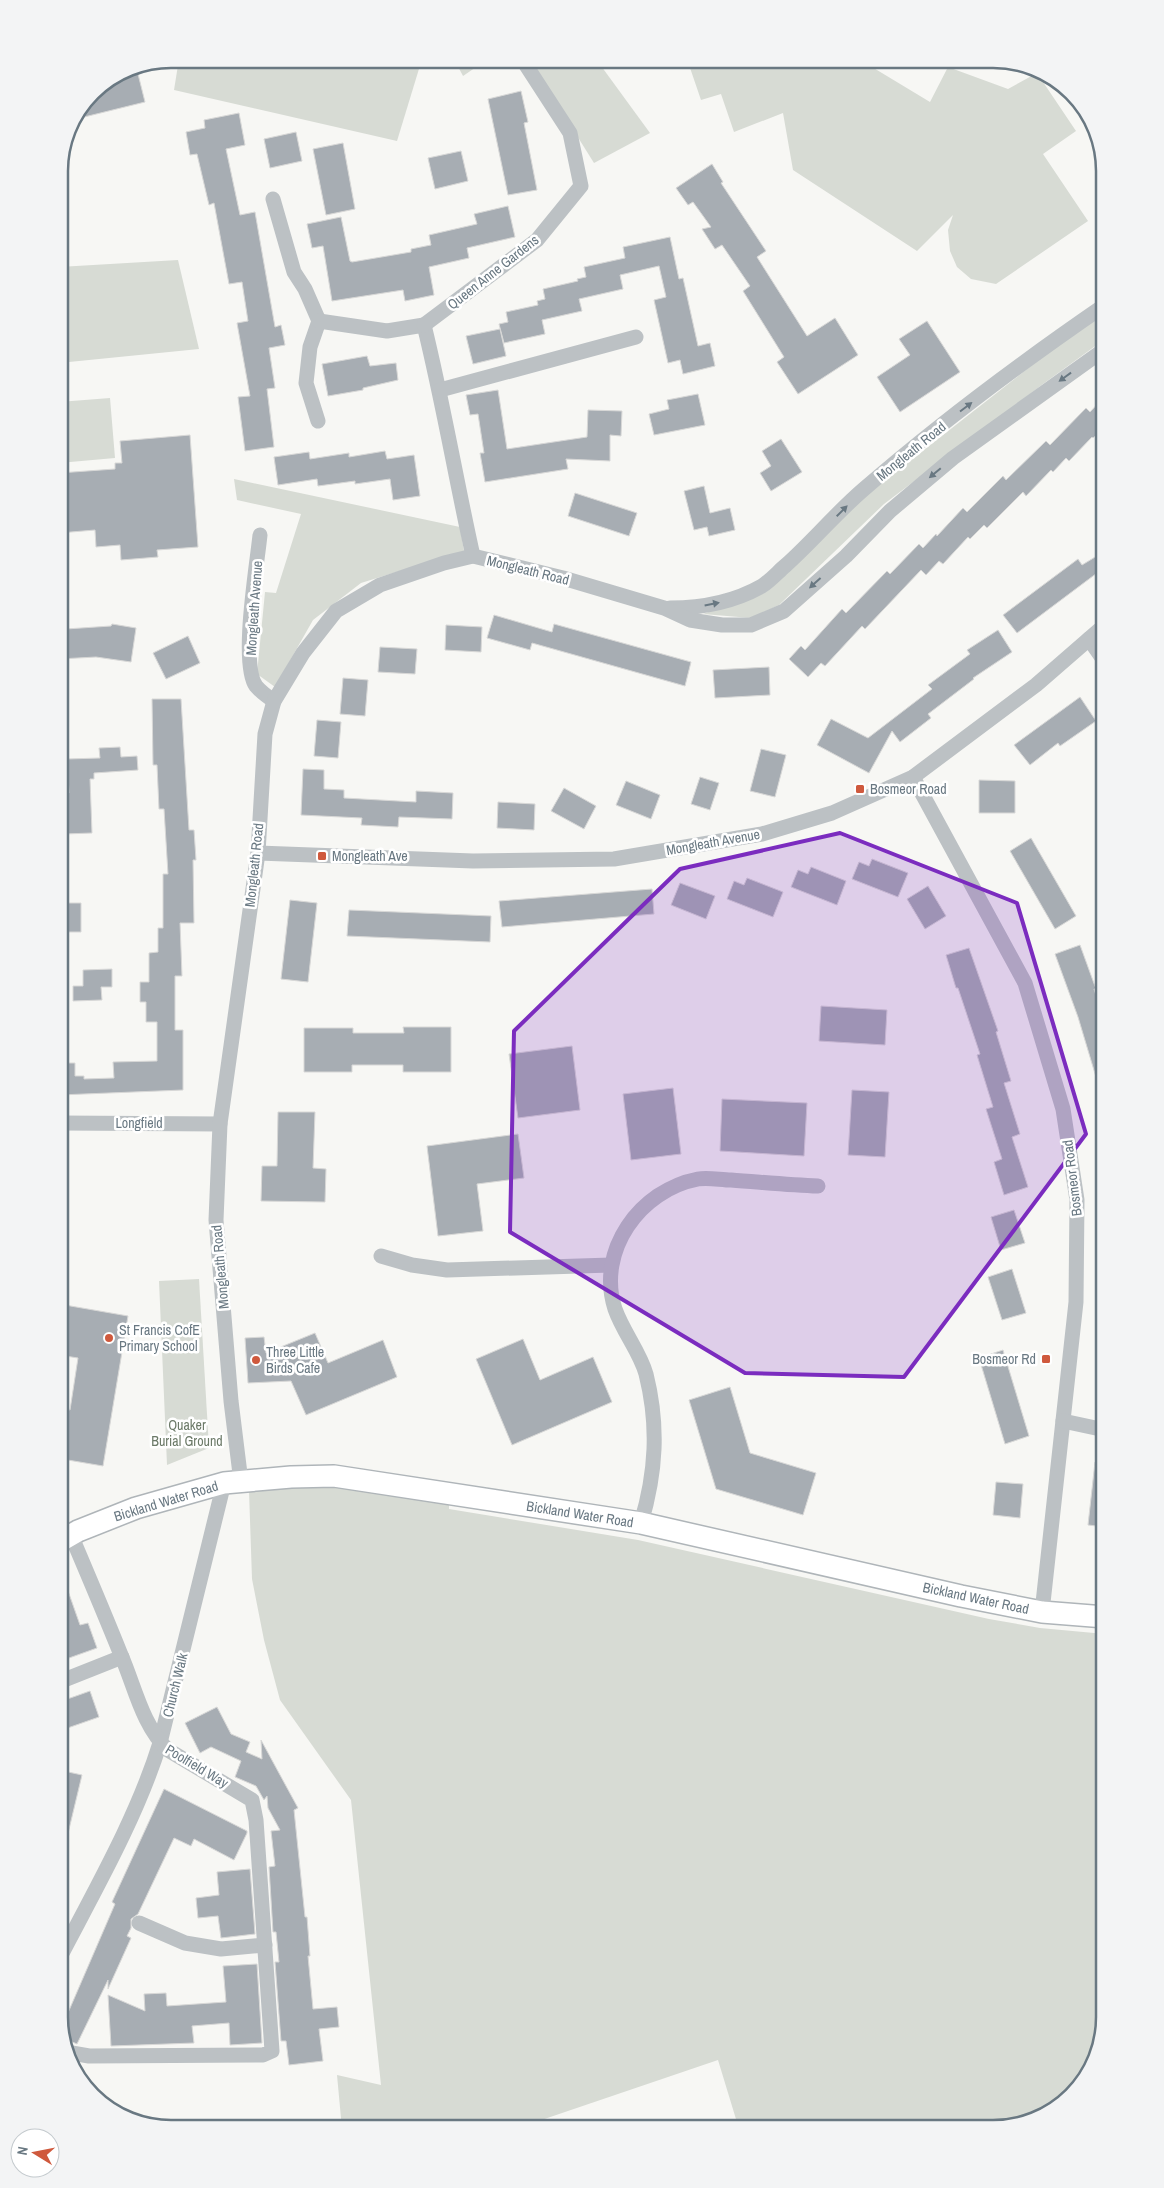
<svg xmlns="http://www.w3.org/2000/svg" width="1164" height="2188" font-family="'Archivo Narrow',sans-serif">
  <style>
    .green { fill: #d7dbd4 }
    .building { fill: #a7adb3; stroke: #d8d8d7 }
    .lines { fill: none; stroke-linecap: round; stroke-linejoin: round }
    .secondary-casing { stroke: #afb5b9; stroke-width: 24 }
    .street { stroke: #bcc1c4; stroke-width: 15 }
    .secondary { stroke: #fff; stroke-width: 21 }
    .oneway { fill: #697882 }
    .marked { fill: #7b2cbf; fill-opacity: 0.2; stroke: #7b2cbf; stroke-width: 4; stroke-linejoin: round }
    .poi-dot { fill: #cf593d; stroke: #fff; stroke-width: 2 }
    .labels { text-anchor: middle; stroke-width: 5; stroke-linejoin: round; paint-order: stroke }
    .street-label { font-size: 14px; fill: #697882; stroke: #fff }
    .poi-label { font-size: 14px; fill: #697882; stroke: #fff; text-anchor: start }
    .park-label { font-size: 14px; fill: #6c7a68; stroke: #fff }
    .rim { fill: none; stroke: #697882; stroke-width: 2.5 }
  </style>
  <rect width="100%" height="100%" fill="#f7f7f4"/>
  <g class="green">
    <path d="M179 59H422L397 141 174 90Z"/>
    <path d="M454 59H488L463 76Z"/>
    <path d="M529 59H596L650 133 594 163Z"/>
    <path d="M687 59H866L872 67 930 102 948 67 1008 89 1037 73 1076 131 1043 154 1088 221 996 284 971 279 957 267 950 251 948 230 953 215 917 251 793 170 783 113 734 132 721 94 701 100Z"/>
    <path d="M178 260 199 349 59 363V267Z"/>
    <path d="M1105 312V339L1043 384 884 504 779 605 751 618 703 614 767 591 864 497 1049 352Z"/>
    <path d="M110 398 115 458 59 463V402Z"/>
    <path d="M234 479 460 527 464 551 361 583 313 620 275 687 257 674 265 592 276 593 301 514 237 500Z"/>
    <path d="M199 1279 209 1448 167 1465 159 1281Z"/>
    <path d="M291 1487H334L449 1504V1509L638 1540 989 1619 1040 1628 1105 1634V2018L1086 2080 1037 2121 994 2129H739L718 2060 515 2129H342L337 2075 381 2085 351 1800 280 1700 264 1640 252 1579 249 1491Z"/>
  </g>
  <g class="building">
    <path d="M138 74 145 102 72 120 92 91 106 82Z"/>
    <path d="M521 91 528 122 524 123 537 190 508 195 488 99Z"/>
    <path d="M239 113 245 145 226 149 240 215 255 212 275 327 281 325 285 345 269 348 275 388 267 389 274 447 245 451 238 397 250 396 237 323 248 321 242 282 229 284 214 203 209 205 197 154 190 155 186 132 205 128 204 120Z"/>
    <path d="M296 132 302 161 270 168 264 139Z"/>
    <path d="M343 143 355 209 326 215 313 149Z"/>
    <path d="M461 151 468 181 435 189 428 158Z"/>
    <path d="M712 164 723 182 721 183 766 251 757 257 807 336 835 318 858 355 798 394 777 362 784 357 743 291 750 286 722 245 715 249 702 229 711 227 693 202 688 205 676 188Z"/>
    <path d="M508 206 515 237 467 248 469 258 429 267 434 295 405 301 403 290 332 301 323 246 312 248 307 224 341 217 350 261 352 262 411 252V249L431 245 429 235 477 224 474 214Z"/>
    <path d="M670 237 679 279 683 278 698 346 710 343 715 366 683 374 680 360 668 363 654 300 666 297 659 266 620 275 623 289 579 299 582 311 542 320 545 334 504 343 499 324 508 322 506 312 538 305 537 301 545 299 543 289 578 281 577 279 586 277 584 267 625 258 623 247Z"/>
    <path d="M927 321 960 372 900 412 877 377 910 355 899 339Z"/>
    <path d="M500 329 506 356 473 364 466 336Z"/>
    <path d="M367 356 370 366 396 363 398 380 363 388V390L328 396 322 364Z"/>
    <path d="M498 390 507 449 587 437 588 410 622 411 621 436 610 435V461L566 459 568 469 485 482 480 453H484L478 414 470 415 466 395Z"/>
    <path d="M698 394 705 425 654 435 649 414 669 409 667 400Z"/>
    <path d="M1105 396V426L1093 438 1092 437 1069 461 1066 458 1053 472 1051 470 1026 496 1023 492 987 528 984 525 970 539 968 537 943 564 939 561 926 575 921 570 865 629 862 626 825 666 821 663 808 677 789 659 801 646 805 650 842 609 846 613 887 571 890 574 919 544 923 548 936 534 937 536 963 508 967 512 1003 476 1006 480 1046 441 1050 445 1086 408 1090 412Z"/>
    <path d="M190 435 198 547 157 550 158 557 121 560 120 545 96 547 95 530 59 533V473L115 469V463H122L120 441Z"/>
    <path d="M781 439 802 472 771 491 760 473 771 466 762 451Z"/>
    <path d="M385 451 387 459 414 455 420 496 393 500 390 479 355 484V481L318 486 317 479 278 485 274 457 309 452 310 459 349 453V457Z"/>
    <path d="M704 486 710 513 730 508 735 530 709 536 707 527 694 530 684 491Z"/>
    <path d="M575 493 637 513 629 536 568 516Z"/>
    <path d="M1105 551V567L1017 633 1003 615 1078 559 1082 565Z"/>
    <path d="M494 615 552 632 554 624 691 662 685 686 532 643 530 650 487 638Z"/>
    <path d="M112 624 136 628 131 662 96 657 59 659V644L67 643 66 629 111 626Z"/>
    <path d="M446 625 482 627 481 652 445 650Z"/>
    <path d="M998 630 1012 652 973 678 974 679 928 714 931 718 900 742 892 731 869 773 817 745 831 719 868 738 932 689 928 685 970 654 967 650Z"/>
    <path d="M188 636 200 663 166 679 153 653Z"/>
    <path d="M380 647 417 649 415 674 378 672Z"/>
    <path d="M769 667 770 695 715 698 713 670Z"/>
    <path d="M343 678 368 680 365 716 340 714Z"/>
    <path d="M1080 697 1096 721 1060 746 1058 743 1030 765 1014 745Z"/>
    <path d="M152 699H181L189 830H194L196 860H193L194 923H180L182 976H175V1030H183V1090L59 1095V1063H75V1076H84V1079L114 1078 113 1062 157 1061V1022H146V1002H140V982H149V953L158 952V928H163V874H168L164 809H159L157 765H153Z"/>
    <path d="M317 720 341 722 338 758 314 756Z"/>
    <path d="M120 747 121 757 137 756 138 770 94 773V779H90L92 833 64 834 62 794 69 793 67 759 100 758 99 748Z"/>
    <path d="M761 749 786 755 775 797 750 791Z"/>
    <path d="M303 769 324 770V789L344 790V798L416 802V791L453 793 452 819 399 817 398 827 361 825 362 818 301 815Z"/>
    <path d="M700 777 719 783 710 810 691 804Z"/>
    <path d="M979 780 1015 781V813H979Z"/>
    <path d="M626 781 660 795 651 819 616 805Z"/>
    <path d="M564 788 596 806 584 829 551 811Z"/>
    <path d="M498 802 535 804 534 830 497 828Z"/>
    <path d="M1031 838 1076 916 1055 929 1010 851Z"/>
    <path d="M872 859 908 873 898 897 852 879 859 862 869 866Z"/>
    <path d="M811 867 846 881 837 905 791 887 798 870 808 874Z"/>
    <path d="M747 878 783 892 773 917 727 899 734 881 744 885Z"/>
    <path d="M680 883 715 896 706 919 671 905Z"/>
    <path d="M928 886 946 916 925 929 907 899Z"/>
    <path d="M652 889 654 914 502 927 499 901Z"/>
    <path d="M290 900 317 903 308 982 281 979Z"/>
    <path d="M59 903H81V932H63V921H59Z"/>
    <path d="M349 910 491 916 490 942 347 936Z"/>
    <path d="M1080 945 1096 989H1094L1105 1025V1096L1102 1097 1078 1017 1055 954Z"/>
    <path d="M969 948 998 1031 996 1032 1011 1081 1004 1083 1020 1134 1012 1137 1028 1187 1004 1195 994 1162 1002 1159 986 1109 993 1107 977 1055 980 1054 958 988H956L946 955Z"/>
    <path d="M112 969V987H101L102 1000 73 1001V986H83V970Z"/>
    <path d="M821 1006 887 1010 885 1045 819 1041Z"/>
    <path d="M403 1027H451V1072H403V1065H352V1072H304V1028H353V1033H404Z"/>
    <path d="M572 1046 580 1110 518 1118 509 1054Z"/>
    <path d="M673 1088 681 1154 631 1160 623 1094Z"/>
    <path d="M852 1090 889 1092 885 1157 848 1155Z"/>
    <path d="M722 1099 807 1103 804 1156 720 1151Z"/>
    <path d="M278 1112H315L313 1168 326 1169 325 1202 261 1201 262 1166H277Z"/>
    <path d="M518 1134 524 1178 477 1184 483 1231 438 1236 427 1146Z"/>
    <path d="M1014 1210 1025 1243 1001 1250 991 1217Z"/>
    <path d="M1012 1269 1026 1313 1002 1320 988 1277Z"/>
    <path d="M59 1304 128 1316 103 1466 62 1459 64 1450 59 1449V1408L70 1410 78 1358 59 1355Z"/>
    <path d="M315 1333 328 1363 383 1340 397 1377 306 1415 291 1381 248 1383 245 1338 264 1337 266 1353Z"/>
    <path d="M523 1339 540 1380 593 1357 612 1402 512 1445 476 1359Z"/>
    <path d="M1003 1350 1029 1436 1005 1444 979 1358Z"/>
    <path d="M730 1387 750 1453 816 1473 803 1515 716 1489 689 1400Z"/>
    <path d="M1095 1462 1105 1463V1527L1088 1525Z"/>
    <path d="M996 1482 1023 1484 1020 1518 993 1515Z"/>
    <path d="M59 1571H61L80 1625 88 1623 97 1648 69 1658 59 1630Z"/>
    <path d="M90 1691 99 1717 59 1731V1702Z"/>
    <path d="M217 1707 231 1734 250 1742 246 1752 262 1759 261 1740 298 1808 294 1810 305 1917H307L310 1956H308L313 2009 337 2007 339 2027 319 2029 323 2061 289 2065 286 2041H281L275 1962H279L276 1932H273L269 1867 275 1866 271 1831 280 1830 268 1808 267 1796 264 1800 256 1786 235 1777 241 1761 211 1747 200 1753 185 1723Z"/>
    <path d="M59 1770 82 1775 65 1846 59 1845Z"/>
    <path d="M164 1789 247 1831V1833L234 1860 194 1839 191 1846 174 1838 138 1914 131 1919V1928L127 1936 131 1938 108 1989V1980L77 2044 63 2038 61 2029 115 1904 112 1902Z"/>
    <path d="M250 1869 255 1934 221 1938 218 1916 198 1918 196 1898 219 1895 217 1872Z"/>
    <path d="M257 1964 262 2043 230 2045 229 2023 192 2026 194 2043 111 2046 108 1995 145 2011 144 1994 166 1993 167 2006 226 2002 223 1966Z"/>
  </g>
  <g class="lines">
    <defs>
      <path id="secondary" d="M59 1542 78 1531 136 1508 224 1483 291 1477 334 1476 641 1523 961 1596 1042 1612 1105 1617"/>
    </defs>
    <use href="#secondary" class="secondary-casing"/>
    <g class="street">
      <path d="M273 199 294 272 305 289 319 321 310 347 306 383 318 421"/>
      <path d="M319 321 387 331 424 325C443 402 456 480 473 556"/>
      <path d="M424 325 537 240 581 186 570 133 522 59"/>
      <path d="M440 390 636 337"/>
      <path d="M260 535C257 565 240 664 256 686 261 692 268 697 274 701"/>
      <path d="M670 608C702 608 734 602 762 586 770 581 778 572 785 566 812 542 836 513 864 489 940 423 1022 362 1105 305"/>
      <path d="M1089 639 1105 662"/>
      <path d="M913 777 1025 983 1063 1109 1077 1200 1076 1302 1042 1612"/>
      <path d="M258 853 473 861 614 859 762 834 832 813 913 777 1036 685 1105 625"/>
      <path d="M59 1123 220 1124"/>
      <path d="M381 1256 412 1265 447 1270 611 1265"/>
      <path d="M1063 1421 1105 1430"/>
      <path d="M241 1482 231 1401 216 1220 220 1124 258 853 265 734 274 701 303 653 336 611 380 585 444 563 473 556 563 578 664 608 690 620 722 625H751L784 611 846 556 890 511 953 458 1105 349"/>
      <path d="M641 1523C656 1473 659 1426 646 1374 640 1352 623 1332 615 1309 596 1251 640 1190 698 1179 708 1177 721 1180 731 1180 760 1182 789 1185 818 1186"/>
      <path d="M59 1682 122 1657"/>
      <path d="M139 1923 185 1943 221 1949 265 1945"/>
      <path d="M59 1959C95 1890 137 1817 160 1743L224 1483"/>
      <path d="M66 2052 89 2056 263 2055 272 2051 256 1820 252 1800 168 1750C142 1725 135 1687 121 1655 105 1615 88 1575 71 1535"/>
    </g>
    <use href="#secondary" class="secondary"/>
  </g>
  <defs><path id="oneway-solid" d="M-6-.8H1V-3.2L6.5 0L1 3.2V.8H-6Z" transform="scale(1.25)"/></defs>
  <g class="oneway">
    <use href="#oneway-solid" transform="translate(1065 377) rotate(144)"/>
    <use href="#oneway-solid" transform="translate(966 407) rotate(-37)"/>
    <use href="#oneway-solid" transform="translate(935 473) rotate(140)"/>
    <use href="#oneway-solid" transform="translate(842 511) rotate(-45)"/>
    <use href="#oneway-solid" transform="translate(815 583) rotate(138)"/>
    <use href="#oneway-solid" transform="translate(712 604) rotate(-11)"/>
  </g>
  <path class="marked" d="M840 833 1017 903 1086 1134 904 1377 745 1373 510 1232 514 1031 680 869Z"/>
  <g class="poi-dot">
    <rect x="855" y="784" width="10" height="10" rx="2.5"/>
    <rect x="317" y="851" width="10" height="10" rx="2.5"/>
    <circle cx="109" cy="1338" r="5"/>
    <rect x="1041" y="1354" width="10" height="10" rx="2.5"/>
    <circle cx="256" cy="1360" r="5"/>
  </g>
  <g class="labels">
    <g class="street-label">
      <text transform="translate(493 272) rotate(-38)" y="5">Queen Anne Gardens</text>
      <text transform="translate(911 451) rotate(-39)" y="5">Mongleath Road</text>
      <text transform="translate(528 570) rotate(14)" y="5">Mongleath Road</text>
      <text transform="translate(254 608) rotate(-86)" y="5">Mongleath Avenue</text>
      <text transform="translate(713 842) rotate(-10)" y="5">Mongleath Avenue</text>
      <text transform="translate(254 865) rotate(-84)" y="5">Mongleath Road</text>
      <text x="139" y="1128">Longfield</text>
      <text transform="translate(1072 1178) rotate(-97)" y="5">Bosmeor Road</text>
      <text transform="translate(220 1267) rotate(-95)" y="5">Mongleath Road</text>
      <text transform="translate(166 1501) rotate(-17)" y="5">Bickland Water Road</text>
      <text transform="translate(580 1514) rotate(9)" y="5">Bickland Water Road</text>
      <text transform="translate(976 1598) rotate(12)" y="5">Bickland Water Road</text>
      <text transform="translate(175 1685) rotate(-76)" y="5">Church Walk</text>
      <text transform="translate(197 1766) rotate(31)" y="5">Poolfield Way</text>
    </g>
    <g class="poi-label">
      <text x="870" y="794">Bosmeor Road</text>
      <text x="332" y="861">Mongleath Ave</text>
      <text x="119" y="1335">St Francis CofE<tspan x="119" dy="16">Primary School</tspan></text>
      <text x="266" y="1357">Three Little<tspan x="266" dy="16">Birds Cafe</tspan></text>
      <text x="1036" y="1364" text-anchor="end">Bosmeor Rd</text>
    </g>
    <g class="park-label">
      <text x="187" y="1430">Quaker<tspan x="187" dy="16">Burial Ground</tspan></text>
    </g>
  </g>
  <path d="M0 0H1164V2188H0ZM171 68H993A103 103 0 0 1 1096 171V2017A103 103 0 0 1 993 2120H171A103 103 0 0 1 68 2017V171A103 103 0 0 1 171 68Z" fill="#f3f4f5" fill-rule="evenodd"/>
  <path class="rim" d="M171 68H993A103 103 0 0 1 1096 171V2017A103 103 0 0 1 993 2120H171A103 103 0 0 1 68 2017V171A103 103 0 0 1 171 68Z"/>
  <g transform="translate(35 2153) rotate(280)"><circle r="24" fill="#ffffff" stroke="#c3c9cd"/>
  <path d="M0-4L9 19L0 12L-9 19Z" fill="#cf593d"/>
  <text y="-8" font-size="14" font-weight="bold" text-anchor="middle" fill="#697882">N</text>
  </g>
</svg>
